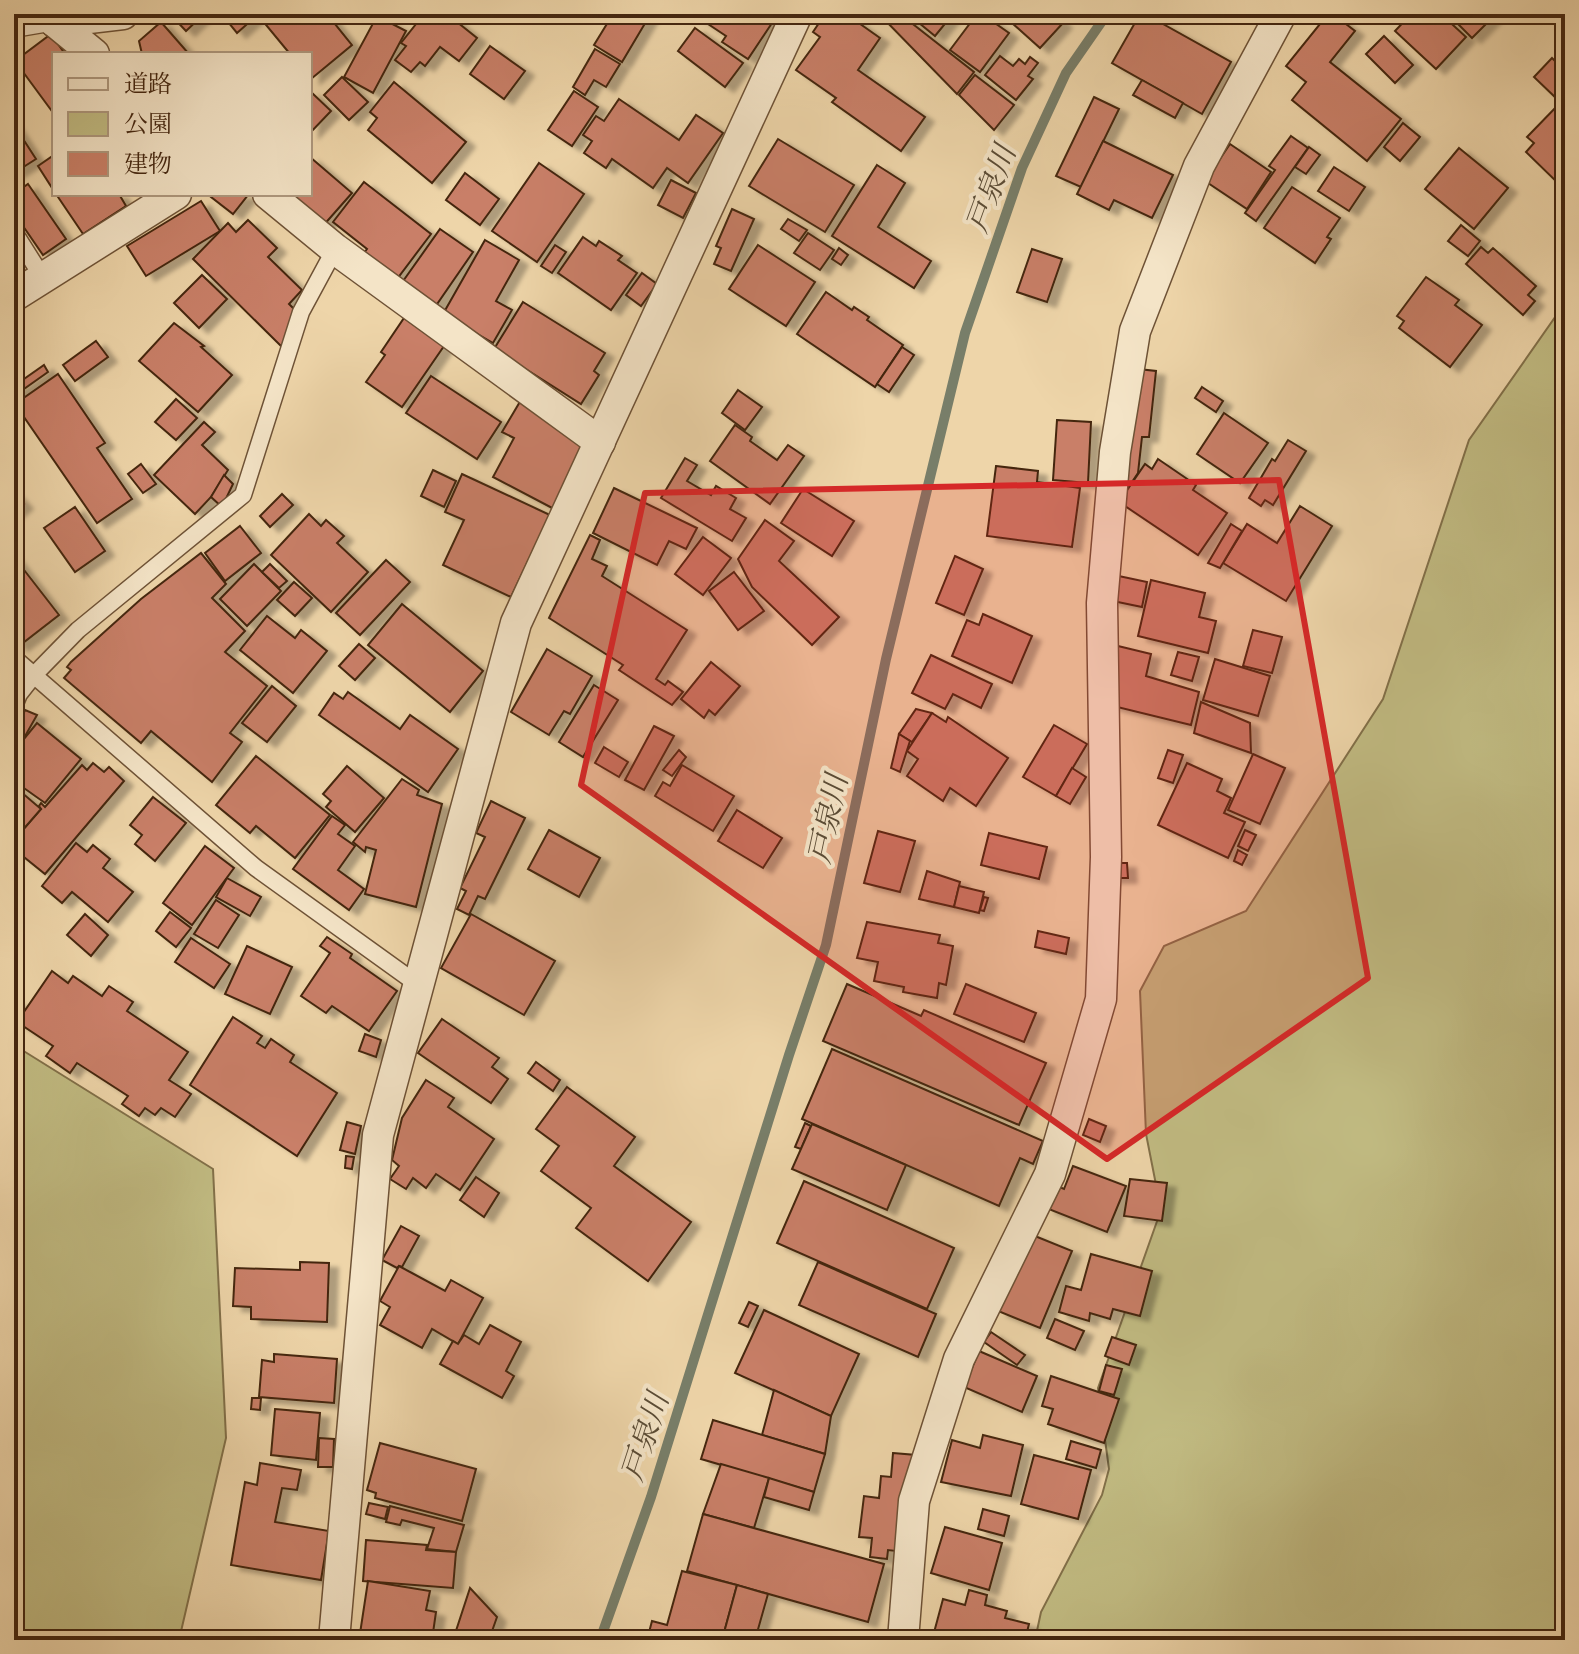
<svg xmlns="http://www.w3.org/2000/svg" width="1579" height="1654" font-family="'Sorts Mill Goudy','Noto Serif JP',serif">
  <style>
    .green { fill: #c1bb82; stroke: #827049; stroke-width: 2 }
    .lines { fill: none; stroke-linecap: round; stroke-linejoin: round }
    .stream { stroke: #787e69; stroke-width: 10 }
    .building { fill: #c97f67; stroke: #442610; stroke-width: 2; filter: url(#shadow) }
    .service-casing { stroke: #6e5236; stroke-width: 19 }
    .minor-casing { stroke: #6e5236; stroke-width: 33 }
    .service { stroke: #f4e4c7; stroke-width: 16 }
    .minor { stroke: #f4e4c7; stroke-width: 30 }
    .marked { fill: #d62828; fill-opacity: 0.2; stroke: #d62828; stroke-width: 6; stroke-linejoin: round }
    .labels { text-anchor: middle; stroke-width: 8; stroke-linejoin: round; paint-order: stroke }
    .water-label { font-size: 30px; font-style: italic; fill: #5a4b35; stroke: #f4e4c7 }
  </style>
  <defs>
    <filter id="shadow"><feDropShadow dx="9" dy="5" stdDeviation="2" flood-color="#0004"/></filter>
  </defs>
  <rect width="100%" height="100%" fill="#eed5a9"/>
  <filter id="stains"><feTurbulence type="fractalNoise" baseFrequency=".0025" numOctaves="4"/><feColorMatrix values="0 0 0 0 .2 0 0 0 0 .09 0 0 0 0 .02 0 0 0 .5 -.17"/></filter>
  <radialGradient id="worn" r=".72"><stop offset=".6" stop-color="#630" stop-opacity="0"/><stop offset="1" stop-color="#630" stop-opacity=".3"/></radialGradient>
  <g class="green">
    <path d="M1565 303V1640H1035L1041 1612 1102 1495 1109 1469 1098 1388 1161 1210 1146 1134 1140 991 1164 946 1246 911 1383 699 1469 440Z"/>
    <path d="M14 1045 213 1169 226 1438 179 1640H14Z"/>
  </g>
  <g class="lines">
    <path class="stream" d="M600 1640 651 1497 789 1055 826 945 886 659 965 333 1022 168 1066 73 1107 14"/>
  </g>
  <g class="building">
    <path d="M170 14H204L186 31Z"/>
    <path d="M238 14H250L254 18 237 33 228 22Z"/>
    <path d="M257 14H327L352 45 311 79 310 54H290Z"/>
    <path d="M424 14H447L477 38 459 61 440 47 425 66 420 62 411 72 395 60 406 46 401 43Z"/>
    <path d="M613 14 650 15 622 62 594 45Z"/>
    <path d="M693 14H778L748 59 722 42 726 36Z"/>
    <path d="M825 14H846L880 38 858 70 925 117 901 151 832 102 836 98 796 70 820 37 813 32Z"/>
    <path d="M879 14H900L974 72 957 94Z"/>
    <path d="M908 14H953L935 36Z"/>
    <path d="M977 14H982L1009 33 980 72 950 50Z"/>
    <path d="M1002 14H1053L1063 23 1040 48Z"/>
    <path d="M1140 14H1145L1231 62 1202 114 1112 63Z"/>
    <path d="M1328 14H1333L1355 31 1330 62 1401 119 1367 161 1292 100 1306 82 1286 66Z"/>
    <path d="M1411 14H1441L1466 37 1436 69 1395 31Z"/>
    <path d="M1460 14H1496L1472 38 1454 20Z"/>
    <path d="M377 16 406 31 373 93 344 77Z"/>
    <path d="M161 22 189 54H142L139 41Z"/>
    <path d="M695 28 743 63 725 87 678 51Z"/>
    <path d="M51 34 65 54H54V114L15 61Z"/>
    <path d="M1384 36 1413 65 1395 83 1366 54Z"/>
    <path d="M490 46 525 71 504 99 470 74Z"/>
    <path d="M595 49 620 64 606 87 594 80 585 95 573 87Z"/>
    <path d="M1000 56 1013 66 1019 59 1025 64 1030 57 1038 63 1028 76 1033 79 1016 100 985 75Z"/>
    <path d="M1552 58 1565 71V91L1557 99 1534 77Z"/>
    <path d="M975 75 1014 105 994 130 959 95Z"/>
    <path d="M342 77 368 102 349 120 324 95Z"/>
    <path d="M1142 80 1183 103 1175 118 1133 95Z"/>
    <path d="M394 82 466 142 432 183 368 130 377 118 370 112Z"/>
    <path d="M310 91 331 111 310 133Z"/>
    <path d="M574 91 598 107 572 146 548 130Z"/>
    <path d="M1094 97 1119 109 1081 187 1056 176Z"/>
    <path d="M619 99 679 140 696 115 723 133 688 183 667 168 653 188 612 159 606 168 584 153 592 141 583 135 596 116 604 121Z"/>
    <path d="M1561 102 1565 106V190L1526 152 1534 143 1527 137Z"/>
    <path d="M1403 123 1420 137 1400 161 1384 147Z"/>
    <path d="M14 125 36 159 14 173Z"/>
    <path d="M1291 136 1308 148 1256 221 1245 213 1275 170 1269 166Z"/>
    <path d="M778 139 854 185 825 232 749 186Z"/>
    <path d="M1103 141 1173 175 1152 218 1114 200 1109 210 1077 194Z"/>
    <path d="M1230 144 1271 172 1247 209 1205 181Z"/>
    <path d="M1309 147 1320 155 1306 174 1295 167Z"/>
    <path d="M1459 148 1508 188 1474 229 1425 189Z"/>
    <path d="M54 155V191L38 166Z"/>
    <path d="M310 157 352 193 322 227 283 194H310Z"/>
    <path d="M539 163 584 194 537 262 492 231Z"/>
    <path d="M877 165 905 183 878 227 931 261 914 288 832 236Z"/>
    <path d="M1334 167 1365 187 1349 211 1318 191Z"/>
    <path d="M465 173 499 199 480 225 446 200Z"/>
    <path d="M671 180 696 193 683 218 658 205Z"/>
    <path d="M364 182 431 234 397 279 364 253 367 249 333 222Z"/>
    <path d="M28 184 66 239 43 255 14 213V194Z"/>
    <path d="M1292 187 1340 218 1327 237 1331 239 1315 263 1264 228Z"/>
    <path d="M56 194H119L126 206 83 234Z"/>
    <path d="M213 194H247L248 195 233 214 211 197Z"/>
    <path d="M201 201 220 231 146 276 127 246Z"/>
    <path d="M732 209 754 219 731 271 714 264 721 248 716 246Z"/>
    <path d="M788 219 807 230 799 241 781 229Z"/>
    <path d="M248 220 277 248 268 257 302 290 289 304 297 312 282 347 193 259 228 223 236 232Z"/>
    <path d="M1461 225 1480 241 1468 256 1448 241Z"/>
    <path d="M440 229 473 252 435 307 401 284Z"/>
    <path d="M808 233 834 250 820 270 794 253Z"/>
    <path d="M583 237 596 246 599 241 622 256 618 260 637 273 611 310 558 273Z"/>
    <path d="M485 240 519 260 496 301 512 310 493 343 443 314Z"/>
    <path d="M555 245 566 252 552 273 541 266Z"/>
    <path d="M758 245 815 282 786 326 729 289Z"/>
    <path d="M1481 247 1488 253 1493 248 1536 286 1528 295 1535 301 1523 315 1466 264Z"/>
    <path d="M839 248 848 255 841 265 832 259Z"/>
    <path d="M1032 249 1062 259 1047 302 1017 292Z"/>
    <path d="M642 273 657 284 641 306 626 295Z"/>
    <path d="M202 275 227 299 199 328 174 303Z"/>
    <path d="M1426 277 1459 300 1455 305 1482 325 1450 367 1399 328 1404 321 1397 316Z"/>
    <path d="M826 292 852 310 854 307 869 317 867 320 903 345 875 387 797 334Z"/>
    <path d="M523 302 605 353 594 371 599 375 581 404 494 349Z"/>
    <path d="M404 318 444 346 402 407 366 382 385 355 381 352Z"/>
    <path d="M174 323 204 346 201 347 232 375 198 412 139 361Z"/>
    <path d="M96 341 108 357 75 381 63 365Z"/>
    <path d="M902 347 914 355 889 392 877 384Z"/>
    <path d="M44 365 48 372 14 396V386Z"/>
    <path d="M1129 368 1156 371 1149 437H1142L1138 473 1122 497Z"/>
    <path d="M58 374 105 443 97 448 132 499 97 523 15 404Z"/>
    <path d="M431 376 501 422 477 459 406 413Z"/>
    <path d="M1202 387 1223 401 1216 412 1195 398Z"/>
    <path d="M738 390 762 407 745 430 722 413Z"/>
    <path d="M176 399 197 418 176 440 155 422Z"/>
    <path d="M521 400 586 442 556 510 493 477 514 438 502 432Z"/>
    <path d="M1224 413 1268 443 1240 483 1197 454Z"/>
    <path d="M1057 420 1091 422 1088 483 1053 480Z"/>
    <path d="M204 422 215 432 202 445 228 470 211 497 195 514 154 475Z"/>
    <path d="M735 425 752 437 750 441 777 460 788 445 804 456 770 504 710 461Z"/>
    <path d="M1288 440 1306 451 1273 505 1265 500 1261 506 1249 498 1272 459 1275 461Z"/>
    <path d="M685 458 697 465 687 481 711 495 716 486 736 498 730 509 746 518 732 541 661 498Z"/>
    <path d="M1158 459 1196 485 1193 490 1227 513 1198 555 1119 502 1145 464 1152 469Z"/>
    <path d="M141 464 156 484 143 493 128 474Z"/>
    <path d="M996 466 1038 471 1037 482 1080 488 1072 547 987 536Z"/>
    <path d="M433 470 456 481 444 507 421 496Z"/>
    <path d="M462 474 550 515 511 597 443 565 464 520 445 512Z"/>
    <path d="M224 475 233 484 222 507 211 497Z"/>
    <path d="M614 488 697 528 686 549 669 541 657 565 593 533Z"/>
    <path d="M803 489 854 521 832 556 781 523Z"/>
    <path d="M14 493 24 504 14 513Z"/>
    <path d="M282 494 293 505 270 527 260 516Z"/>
    <path d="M1300 506 1332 526 1286 601 1223 563 1247 524 1277 543Z"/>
    <path d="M75 507 105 551 75 572 44 528Z"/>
    <path d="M309 514 321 526 326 520 344 536 337 543 368 572 331 612 271 555Z"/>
    <path d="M765 520 794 541 779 561 839 617 812 645 752 587 738 559Z"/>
    <path d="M1231 524 1242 531 1220 568 1208 563Z"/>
    <path d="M240 526 261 553 225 581 205 553Z"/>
    <path d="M590 535 600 540 592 559 607 566 602 576 687 630 656 679 665 685 668 681 683 692 672 705 619 670 623 665 549 618Z"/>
    <path d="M703 537 731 558 703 595 675 574Z"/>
    <path d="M201 553 226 584 212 598 245 631 225 652 267 686 230 733 242 742 212 782 151 731 141 743 64 678 71 670 67 667 71 662 141 599Z"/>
    <path d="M955 556 983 569 964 615 936 603Z"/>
    <path d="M14 557 59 615 19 646 14 640Z"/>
    <path d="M386 560 410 582 360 635 336 613Z"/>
    <path d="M254 564 281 591 247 626 220 599Z"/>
    <path d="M270 564 287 581 279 588 262 572Z"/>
    <path d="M734 572 764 611 738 630 709 591Z"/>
    <path d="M1114 575 1147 582 1142 607 1108 600Z"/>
    <path d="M1151 580 1205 593 1199 617 1216 621 1208 653 1138 636Z"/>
    <path d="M294 582 312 598 295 616 277 600Z"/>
    <path d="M402 604 483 671 450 712 368 645Z"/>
    <path d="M983 614 1032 636 1012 683 952 656 967 620 979 625Z"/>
    <path d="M267 616 295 638 301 630 327 651 293 693 240 650Z"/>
    <path d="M1253 630 1282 637 1272 673 1243 666Z"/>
    <path d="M359 644 375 658 355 680 339 666Z"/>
    <path d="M1118 646 1151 654 1146 676 1199 692 1191 725 1109 705 1107 689Z"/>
    <path d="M547 649 592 676 570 714 564 711 549 735 511 712Z"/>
    <path d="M1178 652 1199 657 1192 681 1171 675Z"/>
    <path d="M931 655 992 684 981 708 953 694 945 709 912 693Z"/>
    <path d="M1215 659 1270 676 1258 716 1203 700Z"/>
    <path d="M711 662 740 686 715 715 709 710 704 718 681 699Z"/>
    <path d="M594 685 618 700 583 757 559 742Z"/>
    <path d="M272 686 296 706 267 742 242 723Z"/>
    <path d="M348 692 400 729 410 715 458 749 428 792 319 715 334 693 343 699Z"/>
    <path d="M1201 702 1250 723 1251 753 1194 733Z"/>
    <path d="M916 709 932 713 912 742 899 734Z"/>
    <path d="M25 710 37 715 24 738 15 734Z"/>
    <path d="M932 713 946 722 948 717 1008 758 976 806 950 788 943 801 907 776 918 759 907 751Z"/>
    <path d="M37 723 81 759 45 803 14 781V751Z"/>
    <path d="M1054 725 1087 744 1056 796 1023 777Z"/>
    <path d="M654 726 674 736 644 790 625 780Z"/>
    <path d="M899 734 910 741 900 772 891 768Z"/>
    <path d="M604 747 628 762 619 777 595 763Z"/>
    <path d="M679 750 686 757 672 776 663 770Z"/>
    <path d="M1168 750 1183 755 1173 783 1158 778Z"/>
    <path d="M1253 754 1285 768 1260 824 1228 810Z"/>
    <path d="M256 756 330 815 295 858 256 826 250 833 216 805Z"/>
    <path d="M93 763 104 772 109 767 124 781 45 874 14 849V840L41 809 39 806 41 803 45 807 82 765 87 770Z"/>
    <path d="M1187 763 1222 779 1217 791 1231 798 1224 813 1245 822 1228 858 1158 825Z"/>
    <path d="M682 765 734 796 713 831 655 796 663 782 670 786Z"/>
    <path d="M347 766 384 798 355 832 326 807 331 801 323 794Z"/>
    <path d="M1072 768 1086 777 1070 804 1056 796Z"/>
    <path d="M402 779 419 790 417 795 442 804 416 907 365 894 376 850 366 847 365 852 353 842Z"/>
    <path d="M14 786 41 809 14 840Z"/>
    <path d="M153 797 186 823 155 861 135 844 142 835 130 825Z"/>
    <path d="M491 801 525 818 485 899 478 896 469 915 457 909 466 891 460 888 485 837 476 833Z"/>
    <path d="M737 810 782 838 763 868 718 841Z"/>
    <path d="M332 816 345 825 338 834 355 846 338 870 364 889 349 910 293 869Z"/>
    <path d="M549 830 600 858 579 897 528 869Z"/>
    <path d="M1245 830 1256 835 1248 851 1238 846Z"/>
    <path d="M878 831 915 841 900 892 864 883Z"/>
    <path d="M989 833 1047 847 1039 879 981 865Z"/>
    <path d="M76 843 87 852 93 845 110 859 103 868 133 892 108 922 72 892 62 903 42 886Z"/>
    <path d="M205 846 234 868 192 925 163 903Z"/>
    <path d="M1238 850 1247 855 1242 865 1234 861Z"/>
    <path d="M1110 863H1127L1128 878H1110Z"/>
    <path d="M927 871 960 882 954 907 919 899Z"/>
    <path d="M227 878 261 897 250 916 216 897Z"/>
    <path d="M959 886 984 892 979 913 954 907Z"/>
    <path d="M984 897 988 898 984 911 980 910Z"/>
    <path d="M216 900 239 915 218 948 194 934Z"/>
    <path d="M170 912 191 928 176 947 156 931Z"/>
    <path d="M85 914 108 935 91 956 67 935Z"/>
    <path d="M471 914 555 961 524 1015 441 968Z"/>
    <path d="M867 922 940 935 938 943 953 946 946 985 939 983 937 998 903 992 904 987 874 981 878 962 857 958Z"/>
    <path d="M1038 931 1069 938 1066 954 1035 947Z"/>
    <path d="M327 937 352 954 350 958 397 991 369 1031 332 1006 326 1013 301 996 330 953 320 946Z"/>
    <path d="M191 938 230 964 214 988 175 962Z"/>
    <path d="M247 946 292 967 270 1014 225 994Z"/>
    <path d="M52 971 68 983 73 976 102 996 109 986 133 1002 127 1011 188 1052 169 1080 191 1094 175 1117 161 1108 155 1115 145 1108 139 1116 122 1104 128 1096 77 1063 70 1073 46 1056 53 1046 17 1022Z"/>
    <path d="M847 984 921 1016 924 1010 1046 1063 1019 1125 823 1041Z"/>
    <path d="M966 984 1036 1013 1024 1042 954 1014Z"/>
    <path d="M14 1001 22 1006 14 1019Z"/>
    <path d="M233 1017 262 1036 257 1043 265 1048 271 1039 294 1055 290 1062 337 1093 297 1156 190 1085Z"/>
    <path d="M442 1019 499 1058 492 1067 508 1079 491 1103 418 1053Z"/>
    <path d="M365 1034 381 1040 376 1057 359 1051Z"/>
    <path d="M832 1049 1043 1141 1033 1164 1020 1158 999 1206 802 1119Z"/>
    <path d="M536 1062 560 1080 553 1091 528 1073Z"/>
    <path d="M426 1080 454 1098 448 1107 494 1139 460 1190 436 1174 426 1188 413 1178 406 1189 390 1179 399 1166 392 1160 402 1118Z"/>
    <path d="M567 1087 635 1137 614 1166 691 1222 648 1281 576 1228 591 1208 541 1171 559 1146 536 1129Z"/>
    <path d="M1089 1119 1106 1126 1100 1142 1083 1135Z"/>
    <path d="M347 1122 361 1126 355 1154 340 1150Z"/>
    <path d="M805 1123 811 1126 801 1149 795 1147Z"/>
    <path d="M812 1124 906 1165 887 1210 792 1169Z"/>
    <path d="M346 1156 354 1157 352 1169 345 1168Z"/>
    <path d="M1073 1166 1126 1186 1107 1232 1046 1208 1055 1185 1064 1189Z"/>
    <path d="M476 1177 499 1193 484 1217 460 1200Z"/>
    <path d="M1130 1179 1167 1183 1162 1221 1124 1216Z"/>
    <path d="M804 1181 954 1248 927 1309 777 1243Z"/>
    <path d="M401 1226 419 1236 402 1267 399 1266 397 1268 382 1260Z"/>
    <path d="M1030 1234 1072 1251 1040 1328 998 1311Z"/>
    <path d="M1091 1254 1152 1271 1140 1316 1113 1309 1110 1319 1090 1313 1089 1321 1059 1312 1066 1286 1081 1290Z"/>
    <path d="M300 1262 329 1263 327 1322 251 1319V1307L233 1306 235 1268 300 1270Z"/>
    <path d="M818 1262 936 1314 918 1357 799 1305Z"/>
    <path d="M399 1266 445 1291 451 1280 483 1298 458 1344 432 1329 422 1348 380 1325 390 1307 380 1301Z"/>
    <path d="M749 1302 758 1306 748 1327 739 1323Z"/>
    <path d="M764 1310 859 1354 831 1416 735 1373Z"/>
    <path d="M1055 1319 1084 1331 1075 1350 1047 1338Z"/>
    <path d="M490 1325 521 1342 506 1371 514 1376 502 1398 440 1364 453 1341 458 1344 464 1335 479 1344Z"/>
    <path d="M991 1332 1025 1355 1017 1365 984 1342Z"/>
    <path d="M1112 1337 1136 1345 1129 1365 1105 1356Z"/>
    <path d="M979 1351 1037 1376 1022 1412 964 1387Z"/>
    <path d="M274 1354 337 1359 334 1403 259 1397 262 1360 274 1362Z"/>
    <path d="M1106 1365 1122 1369 1114 1395 1099 1391Z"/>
    <path d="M1051 1376 1119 1399 1104 1443 1048 1424 1053 1409 1042 1406Z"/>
    <path d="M774 1390 831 1416 825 1454 762 1435Z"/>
    <path d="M252 1398H261L260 1410 251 1409Z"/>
    <path d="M275 1409 320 1413 316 1460 271 1455Z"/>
    <path d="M713 1420 825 1454 814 1492 701 1459Z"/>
    <path d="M983 1435 1023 1445 1011 1496 941 1482 952 1440 980 1448Z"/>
    <path d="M319 1438 334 1439 333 1467H318Z"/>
    <path d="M1071 1441 1101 1450 1096 1468 1066 1459Z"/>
    <path d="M380 1443 476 1469 462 1521 375 1498 376 1493 367 1490Z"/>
    <path d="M893 1453 916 1455 905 1552 888 1550 887 1559 870 1557 872 1538 859 1537 864 1496 879 1498 881 1476 891 1477Z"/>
    <path d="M1034 1455 1091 1470 1078 1519 1021 1504Z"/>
    <path d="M260 1463 301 1470 297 1490 282 1488 275 1522 329 1531 321 1580 231 1565 245 1482 257 1485Z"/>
    <path d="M721 1464 769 1478 754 1528 703 1514Z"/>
    <path d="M769 1478 814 1492 809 1510 764 1497Z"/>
    <path d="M369 1503 388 1507 385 1519 366 1514Z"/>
    <path d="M390 1506 464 1525 456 1552 427 1549 434 1528 402 1520 400 1525 386 1522Z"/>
    <path d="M983 1509 1009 1516 1004 1536 978 1529Z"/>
    <path d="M703 1514 884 1564 868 1622 687 1571Z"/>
    <path d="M945 1527 1002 1543 989 1590 931 1573Z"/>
    <path d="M366 1540 427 1545 426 1550 456 1552 453 1588 363 1581Z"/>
    <path d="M682 1571 737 1585 722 1640H647L652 1621 667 1625Z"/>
    <path d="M368 1581 430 1591 426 1610 436 1612 432 1640H359Z"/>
    <path d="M737 1585 768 1594 755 1640H722Z"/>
    <path d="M470 1588 497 1617 491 1634 509 1640H453Z"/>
    <path d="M969 1590 987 1595 985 1605 1007 1611 1005 1618 1029 1624 1025 1640H932L943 1599 965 1605Z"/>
  </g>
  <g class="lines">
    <defs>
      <g id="service">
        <path d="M14 29 55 22"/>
        <path d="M14 232 43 278"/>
        <path d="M14 658 256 868 420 986"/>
        <path d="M14 706 19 694 34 675 78 630 243 495 301 312 335 249"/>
      </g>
      <g id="minor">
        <path d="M55 22 123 14"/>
        <path d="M55 22 94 54"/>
        <path d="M268 194 335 249 600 442"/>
        <path d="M14 296 176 194"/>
        <path d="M334 1640 378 1135 516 623 797 14"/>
        <path d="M903 1640 914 1501 959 1359 1050 1174 1101 999 1106 857 1102 603 1115 452 1135 331 1199 166 1281 14"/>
      </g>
    </defs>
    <use href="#service" class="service-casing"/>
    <use href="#minor" class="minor-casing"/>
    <use href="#service" class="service"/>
    <use href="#minor" class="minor"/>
  </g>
  <path class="marked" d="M1279 480 1368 978 1107 1159 581 785 645 493Z"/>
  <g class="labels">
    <g class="water-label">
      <text transform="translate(991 189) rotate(-70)" y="10">戸泉川</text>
      <text transform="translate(828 819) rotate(-78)" y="10">戸泉川</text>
      <text transform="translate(645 1437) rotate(-72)" y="10">戸泉川</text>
    </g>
  </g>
  <rect width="1579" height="1654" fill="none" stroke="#eed5a9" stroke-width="48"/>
  <rect x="16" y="16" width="1547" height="1622" fill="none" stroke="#442610" stroke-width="4"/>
  <rect x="24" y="24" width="1531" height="1606" fill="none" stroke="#442610" stroke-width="2"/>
  <rect x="52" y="52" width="260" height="144" fill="#f4e4c7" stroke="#ae987e" stroke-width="2"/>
  <rect x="68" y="78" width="40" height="12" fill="#f4e4c7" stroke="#ae987e" stroke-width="2"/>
  <text x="124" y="92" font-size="24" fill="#442610">道路</text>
  <rect x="68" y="112" width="40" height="24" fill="#c1bb82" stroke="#ae987e" stroke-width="2"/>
  <text x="124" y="132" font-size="24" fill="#442610">公園</text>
  <rect x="68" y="152" width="40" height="24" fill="#c97f67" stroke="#ae987e" stroke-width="2"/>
  <text x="124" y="172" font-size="24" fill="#442610">建物</text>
  <rect width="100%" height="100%" filter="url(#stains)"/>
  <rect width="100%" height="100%" fill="url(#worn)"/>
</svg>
